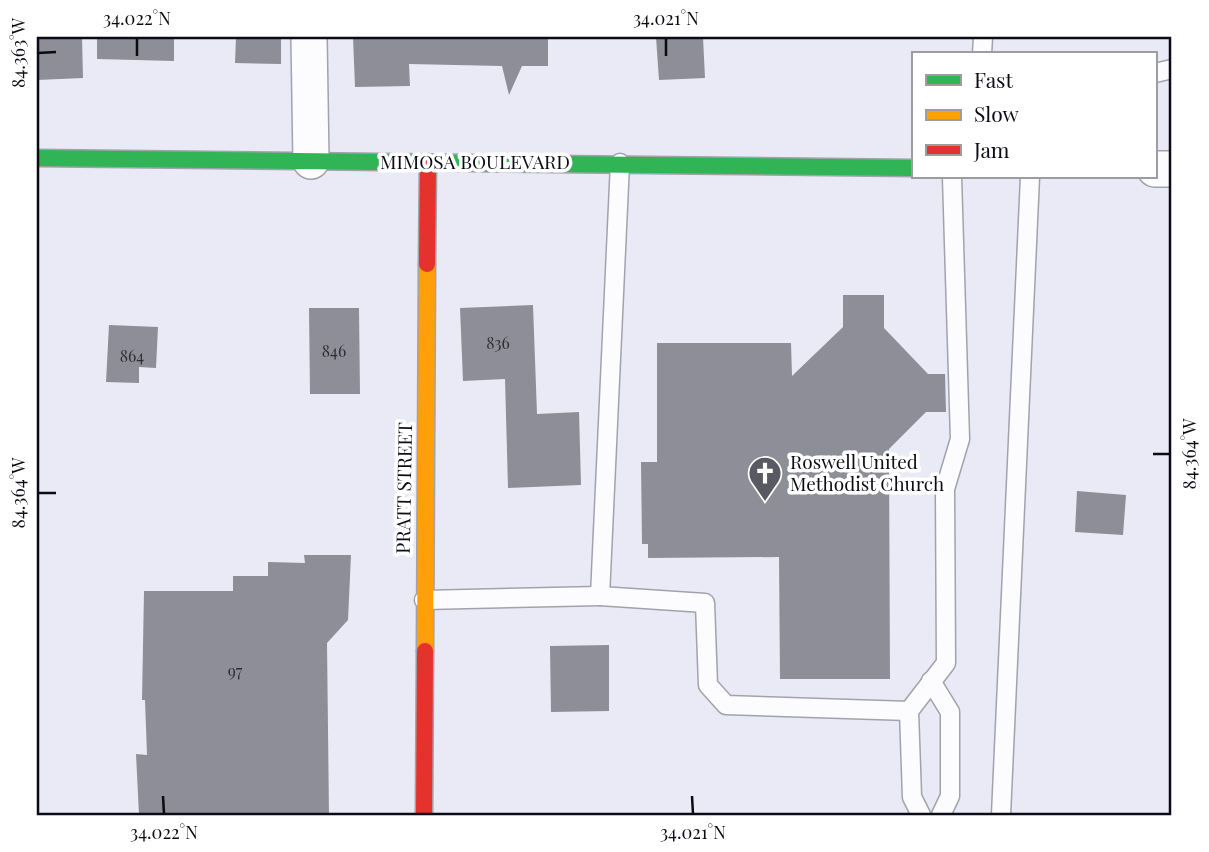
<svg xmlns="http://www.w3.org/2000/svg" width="1209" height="852" font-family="'Playfair Display',serif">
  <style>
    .building { fill: #8e8e98 }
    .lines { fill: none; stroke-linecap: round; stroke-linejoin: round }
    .lane-casing { stroke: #a2a2ac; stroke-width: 21 }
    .street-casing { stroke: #a2a2ac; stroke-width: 38 }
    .fast-casing { stroke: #a2a2ac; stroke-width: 19 }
    .slow-casing { stroke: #a2a2ac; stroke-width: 19 }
    .jam-casing { stroke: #a2a2ac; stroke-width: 19 }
    .lane { stroke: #fcfcfe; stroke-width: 18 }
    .street { stroke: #fcfcfe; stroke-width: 35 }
    .fast { stroke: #30b455; stroke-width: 16 }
    .slow { stroke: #ff9f0a; stroke-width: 16 }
    .jam { stroke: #e5322d; stroke-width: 16 }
    .ticks { fill: none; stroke: #0b0b14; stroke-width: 2.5 }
    .labels { text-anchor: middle; stroke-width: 7; stroke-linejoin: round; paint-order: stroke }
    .number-label { font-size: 16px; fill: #2c2c35 }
    .street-label { font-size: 19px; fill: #0b0b14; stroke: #fff }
    .poi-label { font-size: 19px; fill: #0b0b14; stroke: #fff; text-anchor: start }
    .neatline { fill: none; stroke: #0b0b14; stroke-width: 2.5 }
    .ticks-label { font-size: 18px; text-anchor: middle; fill: #0b0b14 }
  </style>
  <rect width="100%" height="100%" fill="#eaeaf6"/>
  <g class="building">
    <path d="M37 37H82L83 78 37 80Z"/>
    <path d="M97 37H174V61L97 59Z"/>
    <path d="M236 37H281V64L235 63Z"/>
    <path d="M353 37H548V66H522L509 95 502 66 409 64 410 86 355 87Z"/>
    <path d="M656 37H703L705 78 659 80Z"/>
    <path d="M843 295H884V328L928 374H945L946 412H926L889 449 890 679H780L779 557 648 558V544H642L641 462H657V343H791L792 376 843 327Z"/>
    <path d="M533 305 537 414 579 412 581 485 508 488 505 379 463 381 460 308Z"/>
    <path d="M309 308H359L360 394H310Z"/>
    <path d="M109 325 158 327 156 368 139 367V383L106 382Z"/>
    <path d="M1077 491 1126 495 1123 535 1075 532Z"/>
    <path d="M304 555H351L348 620 327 643 329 815H139L136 754 147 755 145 700H142L144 591H233V576H268V562L305 563Z"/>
    <path d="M609 645V711L551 712 550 646Z"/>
  </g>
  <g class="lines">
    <defs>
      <g id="lane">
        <path d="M982 54 983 37"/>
        <path d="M1155 73 1172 69"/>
        <path d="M620 163 600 596 705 603 708 685 726 705 909 711"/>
        <path d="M424 600 600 596"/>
        <path d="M931 681 950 712V796L941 815"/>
        <path d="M921 815 912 797 909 711 946 663 945 489 960 439 952 177"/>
        <path d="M1001 815 1030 177"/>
      </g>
      <g id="street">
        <path d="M309 37 311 161"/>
        <path d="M1155 169H1172"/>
      </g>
      <path id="fast" d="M37 158 913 168"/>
      <path id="slow" d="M425 651 427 264"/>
      <g id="jam">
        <path d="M427 264 428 162"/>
        <path d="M424 815 425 651"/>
      </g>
    </defs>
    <use href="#lane" class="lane-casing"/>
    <use href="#street" class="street-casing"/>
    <use href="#fast" class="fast-casing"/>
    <use href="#slow" class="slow-casing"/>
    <use href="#jam" class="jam-casing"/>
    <use href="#lane" class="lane"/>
    <use href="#street" class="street"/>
    <use href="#fast" class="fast"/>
    <use href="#slow" class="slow"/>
    <use href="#jam" class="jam"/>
  </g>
  <path class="ticks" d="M137 38V56M666 38V56M38 53 56 52M1153 454H1170M38 493H56M163 796 164 814M692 796 693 814"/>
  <defs>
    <symbol id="church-pin" viewBox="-11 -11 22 30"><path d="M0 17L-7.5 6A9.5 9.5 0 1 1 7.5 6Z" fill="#595963" stroke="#fff"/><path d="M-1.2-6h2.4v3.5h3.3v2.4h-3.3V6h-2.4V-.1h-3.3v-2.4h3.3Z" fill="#fff"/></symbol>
  </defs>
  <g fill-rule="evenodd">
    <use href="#church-pin" x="746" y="454" width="38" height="52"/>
  </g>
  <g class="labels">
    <g class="number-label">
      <text x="498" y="349">836</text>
      <text x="334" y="357">846</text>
      <text x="132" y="362">864</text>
      <text x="235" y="677">97</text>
    </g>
    <g class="street-label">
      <text x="475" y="169">MIMOSA BOULEVARD</text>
      <text transform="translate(404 488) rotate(-89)" y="7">PRATT STREET</text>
    </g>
    <g class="poi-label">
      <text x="790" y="469">Roswell United<tspan x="790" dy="22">Methodist Church</tspan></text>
    </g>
  </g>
  <rect width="1209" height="852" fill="none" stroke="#ffffff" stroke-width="77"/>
  <rect x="912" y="52" width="245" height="126" fill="#ffffff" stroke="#9d9da1" stroke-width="2"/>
  <rect x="926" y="75" width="35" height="10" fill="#30b455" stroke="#9d9da1" stroke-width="2"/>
  <text x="974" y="88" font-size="21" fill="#0b0b14">Fast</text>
  <rect x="926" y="110" width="35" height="10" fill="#ff9f0a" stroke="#9d9da1" stroke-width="2"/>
  <text x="974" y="122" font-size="21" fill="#0b0b14">Slow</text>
  <rect x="926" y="145" width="35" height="10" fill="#e5322d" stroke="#9d9da1" stroke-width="2"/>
  <text x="974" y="158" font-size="21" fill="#0b0b14">Jam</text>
  <rect x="38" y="38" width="1132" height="776" class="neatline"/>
  <g class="ticks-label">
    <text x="137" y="25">34.022°N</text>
    <text x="666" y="25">34.021°N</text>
    <text transform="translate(19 53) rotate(-90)" y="6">84.363°W</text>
    <text transform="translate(1190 454) rotate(-90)" y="6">84.364°W</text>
    <text transform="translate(19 493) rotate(-90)" y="6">84.364°W</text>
    <text x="164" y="839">34.022°N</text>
    <text x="693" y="839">34.021°N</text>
  </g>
</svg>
